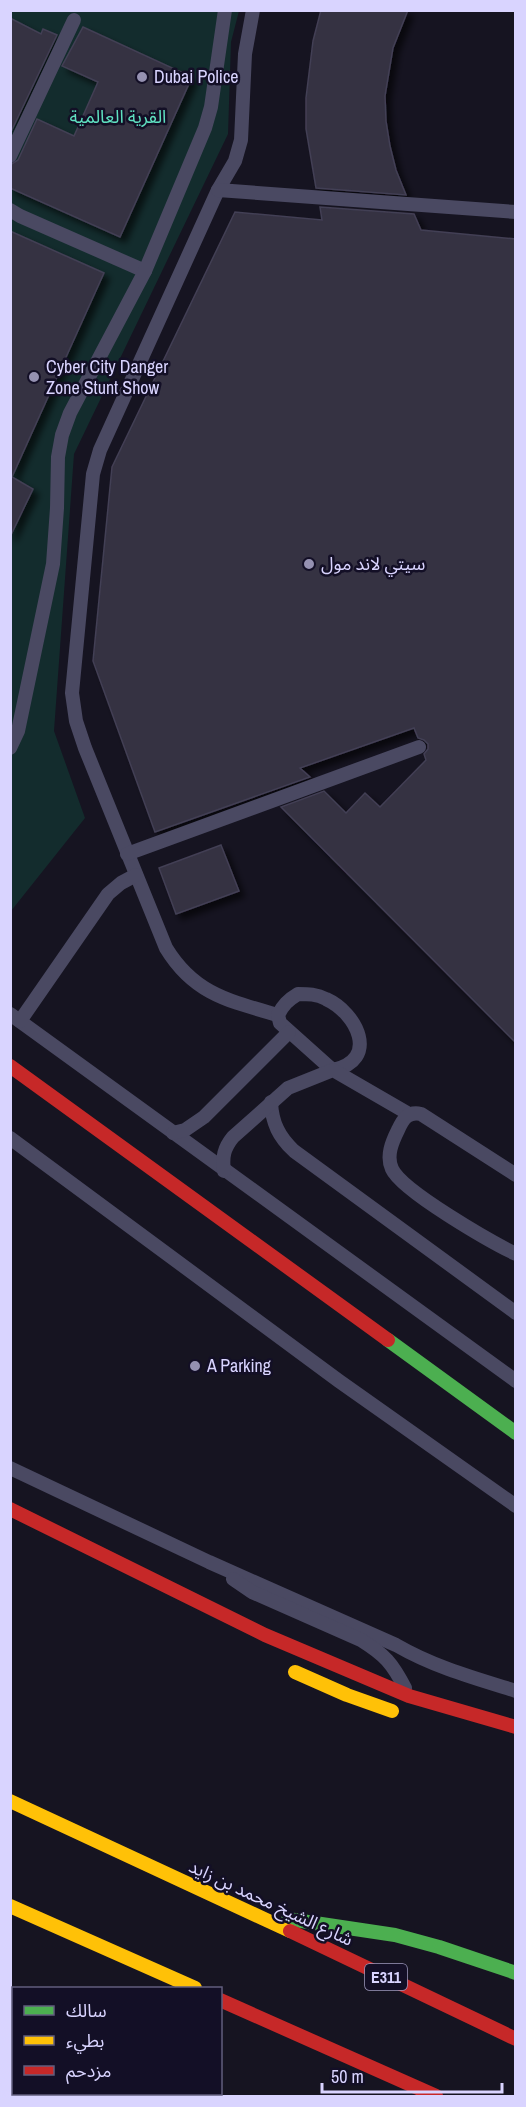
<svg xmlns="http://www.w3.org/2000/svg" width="526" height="2107" font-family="'Archivo Narrow','Noto Sans Arabic',sans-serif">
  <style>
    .green { fill: #132c2d }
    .building { fill: #343243; stroke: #433f54; stroke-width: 1.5; filter: url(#shadow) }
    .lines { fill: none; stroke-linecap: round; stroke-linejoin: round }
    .lane { stroke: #4a4962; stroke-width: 14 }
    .fast { stroke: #4caf50; stroke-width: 14 }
    .slow { stroke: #ffc107; stroke-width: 14 }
    .jam { stroke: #c62828; stroke-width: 14 }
    .poi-dot { fill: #9591b1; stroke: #130f26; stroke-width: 2 }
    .labels { text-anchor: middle; stroke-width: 5; stroke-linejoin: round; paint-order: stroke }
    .shield { fill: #130f26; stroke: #9e99be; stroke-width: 1.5 }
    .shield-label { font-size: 16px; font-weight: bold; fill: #d9d4ff }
    .poi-label { font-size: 18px; fill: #d9d4ff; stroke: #130f26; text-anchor: start }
    .park-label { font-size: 18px; fill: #5fe0c0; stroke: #130f26 }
    .street-label { font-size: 18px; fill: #d9d4ff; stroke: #130f26 }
  </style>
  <defs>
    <filter id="shadow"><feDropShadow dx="5.5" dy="5.5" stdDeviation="3" flood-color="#0009"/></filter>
  </defs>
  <rect width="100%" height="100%" fill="#161421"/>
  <path class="green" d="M11 11H239L231 42 228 134 74 454 54 731 85 818 11 911Z"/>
  <g class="building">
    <path d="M321 10H408L393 48 385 96 386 121 390 146 396 170 406 195 316 188 306 129V98L313 41Z"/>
    <path d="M10 18 41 34 43 29 57 35 10 134Z"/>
    <path d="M83 27 192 77 120 237 10 188V165L18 160 37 119 74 136 98 82 62 66Z"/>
    <path d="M320 207 414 214 421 230 516 239V1043L281 807 324 791 346 813 365 793 380 807 426 760 424 754 428 749V744L424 740 418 738 414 728 300 768 310 777 155 832 93 661 112 467 235 212 322 220Z"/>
    <path d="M10 231 104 273 12 477 33 489 10 537Z"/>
    <path d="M221 845 239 891 176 914 159 868Z"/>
  </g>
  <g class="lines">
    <g class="lane">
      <path d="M253 10 245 54 241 140 235 161 218 190 100 450 93 474 72 693 76 721 85 748 166 948C194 994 229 1001 278 1015"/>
      <path d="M10 156 74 20"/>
      <path d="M218 190 516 212"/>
      <path d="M10 210 20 216 145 271"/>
      <path d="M10 748 18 731 53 564 57 508 58 457 62 435 70 413 145 271 205 128 211 107 225 10"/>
      <path d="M127 854 419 747"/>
      <path d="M298 994C308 994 317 994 326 999 357 1013 380 1060 333 1070L328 1066 280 1023 278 1015C283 1005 288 1000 298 994Z"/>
      <path d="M10 1014 516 1381"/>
      <path d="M20 1021 108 894 121 883 136 875"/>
      <path d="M271 1102C272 1123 279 1137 294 1151L516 1313"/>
      <path d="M173 1133 185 1130 204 1117 289 1032"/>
      <path d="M10 1138 339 1381 516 1506"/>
      <path d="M224 1171C222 1157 224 1148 233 1137L288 1088 333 1070 409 1114"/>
      <path d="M516 1175 421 1114C408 1111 403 1119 398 1130 392 1142 386 1156 392 1169 402 1191 491 1242 516 1254"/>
      <path d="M10 1468 209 1562 396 1645C434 1667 474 1678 516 1691"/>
      <path d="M233 1579 252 1592 361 1640C385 1655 392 1663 405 1688"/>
    </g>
    <g class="fast">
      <path d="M388 1340 516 1433"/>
      <path d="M288 1919 395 1935 439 1947 516 1973"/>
    </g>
    <g class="slow">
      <path d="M295 1672 347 1695 392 1711"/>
      <path d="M10 1801 290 1931"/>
      <path d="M10 1906 195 1988"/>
    </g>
    <g class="jam">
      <path d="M10 1066 388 1340"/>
      <path d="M10 1509 265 1635 409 1696 516 1727"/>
      <path d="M290 1931 516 2039"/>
      <path d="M220 2000 436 2096"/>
    </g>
  </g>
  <g class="poi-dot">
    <circle cx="142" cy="77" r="6"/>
    <circle cx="34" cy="377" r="6"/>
    <circle cx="309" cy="564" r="6"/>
    <circle cx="195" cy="1366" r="6"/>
  </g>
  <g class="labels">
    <rect class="shield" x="365" y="1964" width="42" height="26" rx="4.5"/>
    <g class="shield-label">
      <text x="386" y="1983">E311</text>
    </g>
    <g class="poi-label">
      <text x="154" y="83">Dubai Police</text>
      <text x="46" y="373">Cyber City Danger<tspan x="46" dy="21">Zone Stunt Show</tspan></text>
      <text x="321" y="570">سيتي لاند مول</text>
      <text x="207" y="1372">A Parking</text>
    </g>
    <g class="park-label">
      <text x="118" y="123">القرية العالمية</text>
    </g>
    <g class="street-label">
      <text transform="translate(271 1903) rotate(25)" y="6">شارع الشيخ محمد بن زايد</text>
    </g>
  </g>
  <rect width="526" height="2107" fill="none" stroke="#d9d4ff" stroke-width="24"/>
  <rect x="12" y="1987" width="210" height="108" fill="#130f26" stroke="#625e7d" stroke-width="1.5"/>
  <rect x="24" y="2006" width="30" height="9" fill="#4caf50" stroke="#625e7d" stroke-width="1.5"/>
  <text x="66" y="2017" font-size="18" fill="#d9d4ff">سالك</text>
  <rect x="24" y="2036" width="30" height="9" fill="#ffc107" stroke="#625e7d" stroke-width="1.5"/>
  <text x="66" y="2047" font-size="18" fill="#d9d4ff">بطيء</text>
  <rect x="24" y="2066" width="30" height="9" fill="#c62828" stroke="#625e7d" stroke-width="1.5"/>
  <text x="66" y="2077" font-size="18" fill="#d9d4ff">مزدحم</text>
  <path d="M322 2083v9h180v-9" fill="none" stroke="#d9d4ff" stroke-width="3"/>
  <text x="331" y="2083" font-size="18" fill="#d9d4ff" stroke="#130f26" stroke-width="4.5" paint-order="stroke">50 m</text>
</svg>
